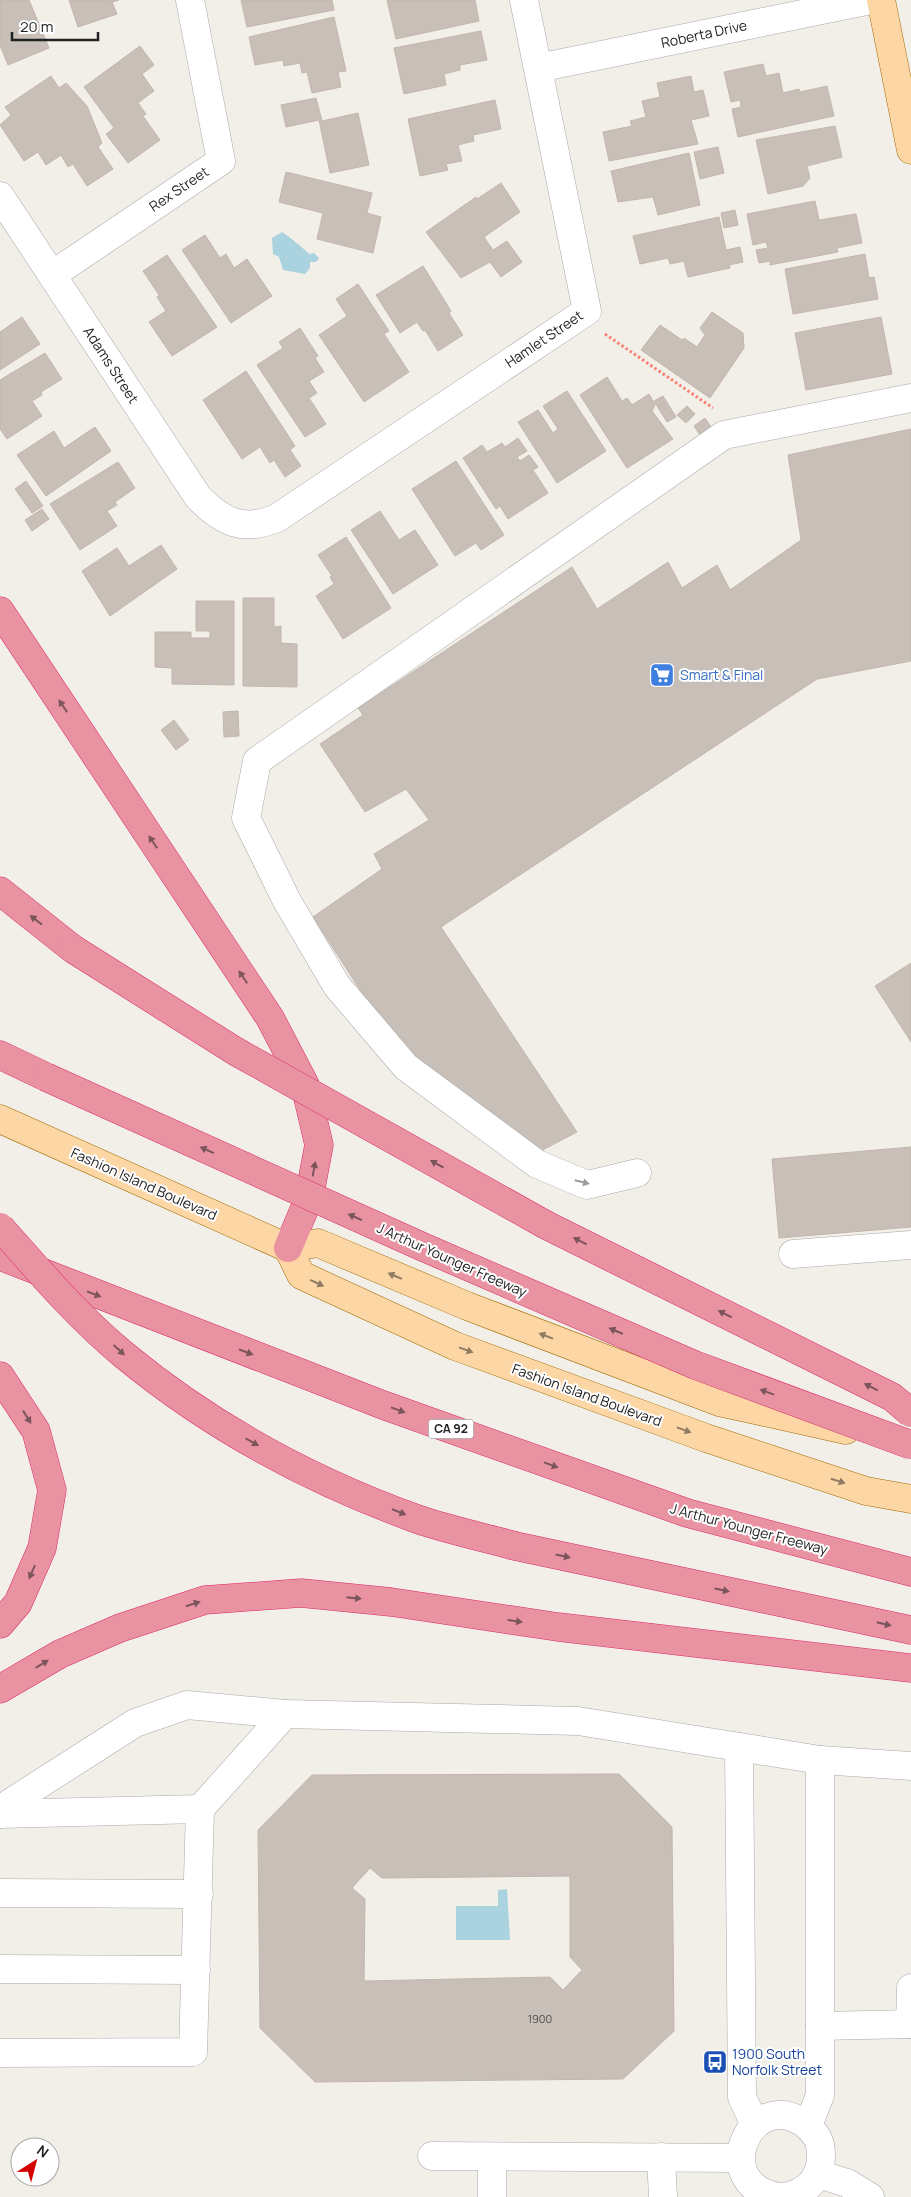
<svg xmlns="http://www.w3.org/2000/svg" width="911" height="2197" font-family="Manrope,sans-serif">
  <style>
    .water { fill: #aad3df }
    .building { fill: #c7bfb8; stroke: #c4b6ab; fill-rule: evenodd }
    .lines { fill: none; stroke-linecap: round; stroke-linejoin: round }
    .minor-casing { stroke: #a9a9a9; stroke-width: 29 }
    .major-casing { stroke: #a06b00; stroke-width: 29 }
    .highway-casing { stroke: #dc2a67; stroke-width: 29 }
    .path { stroke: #fa8072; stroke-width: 3; stroke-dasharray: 2.5 2.5; stroke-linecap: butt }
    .minor { stroke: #fff; stroke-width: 28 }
    .major { stroke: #fcd6a4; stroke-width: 28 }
    .highway { stroke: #e892a2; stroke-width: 28 }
    .highway-bridge-casing { stroke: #dc2a67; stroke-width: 29; stroke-linecap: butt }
    .highway-bridge { stroke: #e892a2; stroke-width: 28 }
    .oneway { fill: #7b545c }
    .oneway2 { fill: #9c9c9c }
    .oneway3 { fill: #8f7c63 }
    .labels { text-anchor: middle; stroke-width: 4; stroke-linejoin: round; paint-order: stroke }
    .number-label { font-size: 11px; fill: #4b4948 }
    .shield { fill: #fff; stroke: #646464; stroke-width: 1 }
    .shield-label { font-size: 12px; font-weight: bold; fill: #222 }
    .street-label { font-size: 14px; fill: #222; stroke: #fff }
    .shop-label { font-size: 14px; fill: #366cbe; stroke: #fff; text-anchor: start }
    .transit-label { font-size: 14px; fill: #164399; stroke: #fff; text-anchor: start }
  </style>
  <rect width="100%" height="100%" fill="#f2efe9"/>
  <g class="water">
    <path d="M282 232C286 234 307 251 309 254L314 253 319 258 316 262H310V268L305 274 283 270 279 257 273 254 272 238Z"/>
    <path d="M507 1889 510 1940H456V1906H498V1890Z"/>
  </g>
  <g class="building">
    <path d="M0 0H29L49 48 8 65 0 45Z"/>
    <path d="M69 0H119L112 2 117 14 78 27Z"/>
    <path d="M241 0H332L334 10 247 27Z"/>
    <path d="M387 0H475L479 21 396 39Z"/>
    <path d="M334 17 346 71 338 72 341 87 312 93 307 72 302 73 300 63 284 66 283 60 255 65 249 37Z"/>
    <path d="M481 31 487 60 460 65V70L444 74 446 85 404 94 394 48Z"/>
    <path d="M140 46 154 65 142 74 154 91 138 103 146 114 143 116 160 140 128 163 106 134 114 128 84 87Z"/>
    <path d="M763 64 766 76 779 73 783 93 799 89 800 92 827 86 834 116 738 137 732 109 741 107 740 100 731 102 724 72Z"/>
    <path d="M51 76 59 88 66 83 87 106 102 143 98 147 113 169 87 186 73 164 68 167 61 155 46 165 38 152 24 161 0 125 11 115 5 107Z"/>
    <path d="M691 76 694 92 703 90 709 116 691 120 698 144 609 161 603 132 632 126 630 121 646 117 642 101 660 97 657 83Z"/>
    <path d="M316 98 322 121 358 113 369 165 330 173 319 120 286 127 281 105Z"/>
    <path d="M495 100 501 129 473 135 474 141 458 145 462 161 446 164 448 170 420 176 408 119Z"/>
    <path d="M835 126 842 157 807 166 810 178 803 186 768 194 756 140Z"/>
    <path d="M718 147 724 173 700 179 694 152Z"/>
    <path d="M689 153 700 205 658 215 653 197 618 202 611 171Z"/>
    <path d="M286 172 372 193 367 213 381 217 373 253 317 239 323 213 279 202Z"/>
    <path d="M501 183 520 212 484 237 493 250 507 241 522 262 501 277 490 262 461 278 426 232 476 197 477 199Z"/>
    <path d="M815 201 819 220 856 214 862 243 837 248 838 252 770 265V261L759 263 756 250 768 248 766 242 753 245 747 214Z"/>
    <path d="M735 210 738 225 724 228 721 213Z"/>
    <path d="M719 217 726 250 740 247 743 262 729 265 730 268 688 277 684 261 670 264 668 258 640 264 633 236Z"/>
    <path d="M205 235 220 258 226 254 234 268 247 259 272 296 231 323 182 250Z"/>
    <path d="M865 254 869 278 874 277 878 299 793 314 785 269Z"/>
    <path d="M167 255 217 327 172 356 149 322 166 311 157 297 159 295 143 271Z"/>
    <path d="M423 266 451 311 449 313 463 335 438 351 425 330 423 331 417 322 400 333 376 295Z"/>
    <path d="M358 284 389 331 384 334 409 372 364 402 319 335 347 316 336 299Z"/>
    <path d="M712 312 743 333 744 348 710 398 641 350 660 325 682 340 684 338 697 347 705 335 700 328Z"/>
    <path d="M22 317 40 344 0 370V332Z"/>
    <path d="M881 317 892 374 806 390 795 333Z"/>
    <path d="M300 328 318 356 315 358 324 372 309 381 317 393 309 398 326 424 305 437 257 365 283 348 279 342Z"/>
    <path d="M45 353 62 379 41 392 42 395 32 401 42 416 7 439 0 429V380Z"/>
    <path d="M246 371 295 446 290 450 301 466 285 477 274 460 270 463 260 447 242 459 203 400Z"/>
    <path d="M607 377 622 401 627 398 632 405 649 394 655 405 652 411 673 439 627 468 580 395Z"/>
    <path d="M567 391 606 451 557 483 518 422 538 410 553 433 558 429 543 406Z"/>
    <path d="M663 396 676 417 667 422 654 401Z"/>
    <path d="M687 406 695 414 686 423 677 415Z"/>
    <path d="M705 418 711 427 700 435 694 426Z"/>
    <path d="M95 427 111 451 46 496 17 455 54 431 64 448Z"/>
    <path d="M911 429V661L817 679 441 927 577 1132 533 1155 393 1041 313 917 382 869 374 854 429 820 406 789 365 812 320 744 363 715 358 708 572 567 597 609 668 562 682 588 717 565 730 590 801 540 788 455Z"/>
    <path d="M518 438 527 451 517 457 520 461 529 455 538 467 533 470 548 493 508 519 500 506 496 509 463 458 482 445 487 452 502 443 505 447Z"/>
    <path d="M456 461 504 535 481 550 476 543 455 556 412 489Z"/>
    <path d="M118 462 135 488 115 502 117 505 107 511 117 526 80 550 50 504Z"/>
    <path d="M26 481 43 506 32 513 15 489Z"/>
    <path d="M42 509 49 519 32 531 25 520Z"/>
    <path d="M380 511 399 540 415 530 438 565 393 594 351 530Z"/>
    <path d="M346 537 391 608 343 639 316 596 334 584 330 577 332 576 318 555Z"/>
    <path d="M161 545 177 569 110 616 82 571 117 548 129 566Z"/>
    <path d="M243 598H274V627L281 626V643L297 644V687L243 686Z"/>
    <path d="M196 601H234V685L172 684V668L155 667V632H191V638H210V631H196Z"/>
    <path d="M238 711 239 736 224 737 223 712Z"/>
    <path d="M174 720 189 740 176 750 161 730Z"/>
    <path d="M911 963V1042L875 986Z"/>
    <path d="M911 1147V1227L779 1238 772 1159Z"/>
    <path d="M619 1774 672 1827 674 2031 623 2079 315 2082 260 2028 258 1830 312 1775ZM370 1868 382 1878 570 1876V1957L582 1970 563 1990 550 1977 364 1981 365 1899 352 1888Z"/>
  </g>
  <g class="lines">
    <defs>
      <g id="minor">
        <path d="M538 68 871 0"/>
        <path d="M0 196 198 497C223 523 244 532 277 518L587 311 524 0"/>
        <path d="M52 275 221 161 190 0"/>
        <path d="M637 1173 587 1185 537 1164 406 1067 337 986 287 901 246 818 257 761 724 435 911 398"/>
        <path d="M793 1254 911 1245"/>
        <path d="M739 1747 742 2097 755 2125"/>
        <path d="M0 1814 10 1803 135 1723 187 1705 285 1714 578 1721 820 1760 911 1766"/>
        <path d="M0 1814 200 1809"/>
        <path d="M0 1893 199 1894"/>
        <path d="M0 1969 196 1970"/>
        <path d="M910 2024 911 1988"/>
        <path d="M820 2026 911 2024"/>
        <path d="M0 2053 193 2052 200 1809 285 1714"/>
        <path d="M808 2126 820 2095V1760"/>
        <path d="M432 2156 740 2158"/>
        <path d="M492 2157V2197"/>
        <path d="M661 2157 663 2197"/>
        <path d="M818 2174 847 2183 870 2197"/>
        <path d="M780 2197C708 2187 748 2088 802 2122 810 2127 818 2136 820 2145 825 2173 811 2192 784 2197"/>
      </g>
      <g id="major">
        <path d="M881 0 911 150"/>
        <path d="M0 1119 288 1248 318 1243 467 1306 719 1402 846 1430"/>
        <path d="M288 1248 301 1275 455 1346 706 1438 866 1491 911 1499"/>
      </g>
      <g id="highway">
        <path d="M0 611 270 1018 305 1085 319 1145 309 1198 288 1248"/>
        <path d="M0 891 73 949"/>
        <path d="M0 1055 46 1077"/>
        <path d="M0 1256 383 1405 687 1513 911 1572"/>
        <path d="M0 1376 36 1431 52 1490 42 1548 18 1603 0 1624"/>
        <path d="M515 1546 911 1630"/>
        <path d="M0 1689 60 1654 120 1628 205 1600 301 1593 391 1602 558 1627 911 1668"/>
      </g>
    </defs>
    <use href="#minor" class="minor-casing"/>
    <use href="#major" class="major-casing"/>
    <use href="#highway" class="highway-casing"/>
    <path class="path" d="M605 334 713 408"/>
    <use href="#minor" class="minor"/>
    <use href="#major" class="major"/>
    <use href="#highway" class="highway"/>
    <defs>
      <g id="highway-bridge">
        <path d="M73 949 235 1051 546 1225 892 1397 911 1413"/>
        <path d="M46 1077 423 1247 695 1365 911 1445"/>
        <path d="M0 1227C39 1271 78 1317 124 1355 210 1426 312 1481 417 1519 449 1530 483 1537 515 1546"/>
      </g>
    </defs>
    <use href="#highway-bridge" class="highway-bridge-casing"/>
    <use href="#highway-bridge" class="highway-bridge"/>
  </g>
  <defs><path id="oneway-solid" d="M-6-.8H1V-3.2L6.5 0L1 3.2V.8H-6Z" transform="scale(1.25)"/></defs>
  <g class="oneway">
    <use href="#oneway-solid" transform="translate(63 706) rotate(-124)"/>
    <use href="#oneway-solid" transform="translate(153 842) rotate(-124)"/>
    <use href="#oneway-solid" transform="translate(36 920) rotate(-142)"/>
    <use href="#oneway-solid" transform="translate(243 977) rotate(-124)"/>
    <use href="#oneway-solid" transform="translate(207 1150) rotate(-156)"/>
    <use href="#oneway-solid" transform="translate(437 1164) rotate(-151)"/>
    <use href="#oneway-solid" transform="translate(314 1169) rotate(-80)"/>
    <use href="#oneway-solid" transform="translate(355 1217) rotate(-156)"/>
    <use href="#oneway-solid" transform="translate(580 1241) rotate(-153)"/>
    <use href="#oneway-solid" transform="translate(94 1294) rotate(21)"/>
    <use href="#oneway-solid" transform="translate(725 1314) rotate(-153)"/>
    <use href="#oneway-solid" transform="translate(616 1331) rotate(-157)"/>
    <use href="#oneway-solid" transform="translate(119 1350) rotate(43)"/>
    <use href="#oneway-solid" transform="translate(246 1352) rotate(21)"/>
    <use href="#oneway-solid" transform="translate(871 1387) rotate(-153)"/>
    <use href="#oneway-solid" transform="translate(767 1392) rotate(-160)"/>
    <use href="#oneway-solid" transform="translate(398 1410) rotate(20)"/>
    <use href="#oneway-solid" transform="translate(27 1417) rotate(58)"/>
    <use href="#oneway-solid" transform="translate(252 1442) rotate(30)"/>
    <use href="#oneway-solid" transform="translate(551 1465) rotate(20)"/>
    <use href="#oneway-solid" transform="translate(399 1512) rotate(22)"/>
    <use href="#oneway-solid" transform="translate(563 1556) rotate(12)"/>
    <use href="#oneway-solid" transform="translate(32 1572) rotate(114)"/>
    <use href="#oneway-solid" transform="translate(722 1590) rotate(12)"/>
    <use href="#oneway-solid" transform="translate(354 1598) rotate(6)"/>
    <use href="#oneway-solid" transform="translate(193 1604) rotate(-18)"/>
    <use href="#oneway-solid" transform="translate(515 1621) rotate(9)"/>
    <use href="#oneway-solid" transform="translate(884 1624) rotate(13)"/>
    <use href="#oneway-solid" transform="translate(42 1664) rotate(-31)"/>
  </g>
  <use class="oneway2" href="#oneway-solid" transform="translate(582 1182) rotate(14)"/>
  <g class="oneway3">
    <use href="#oneway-solid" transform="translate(395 1276) rotate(-157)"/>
    <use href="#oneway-solid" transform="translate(317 1283) rotate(25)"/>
    <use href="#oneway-solid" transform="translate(546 1336) rotate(-159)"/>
    <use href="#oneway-solid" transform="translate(466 1350) rotate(20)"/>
    <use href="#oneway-solid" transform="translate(684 1430) rotate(20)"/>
    <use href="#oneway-solid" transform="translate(838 1481) rotate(18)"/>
  </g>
  <defs>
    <symbol id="supermarket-square" viewBox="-11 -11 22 22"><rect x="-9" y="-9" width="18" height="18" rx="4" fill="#3f7fe0" stroke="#fff"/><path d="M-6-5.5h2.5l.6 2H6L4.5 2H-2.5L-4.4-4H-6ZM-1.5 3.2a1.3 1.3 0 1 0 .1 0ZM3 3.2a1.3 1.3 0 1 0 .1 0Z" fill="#fff"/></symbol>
    <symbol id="bus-square" viewBox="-11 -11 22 22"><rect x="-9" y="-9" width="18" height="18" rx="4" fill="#1a4fb4" stroke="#fff"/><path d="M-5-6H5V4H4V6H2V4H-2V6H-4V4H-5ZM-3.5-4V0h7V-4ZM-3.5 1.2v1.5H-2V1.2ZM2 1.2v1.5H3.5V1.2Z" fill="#fff"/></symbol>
  </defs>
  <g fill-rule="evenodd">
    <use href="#supermarket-square" x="648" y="661" width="28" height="28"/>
    <use href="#bus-square" x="701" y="2048" width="28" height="28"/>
  </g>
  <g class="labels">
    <g class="number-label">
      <text x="540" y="2023">1900</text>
    </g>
    <rect class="shield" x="428.5" y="1419.5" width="45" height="19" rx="4"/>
    <g class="shield-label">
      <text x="451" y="1433">CA 92</text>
    </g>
    <g class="street-label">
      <text transform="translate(704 34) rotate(-12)" y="5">Roberta Drive</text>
      <text transform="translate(179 189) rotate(-34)" y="5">Rex Street</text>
      <text transform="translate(544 339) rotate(-34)" y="5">Hamlet Street</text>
      <text transform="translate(111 365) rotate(57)" y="5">Adams Street</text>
      <text transform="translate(144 1184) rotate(24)" y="5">Fashion Island Boulevard</text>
      <text transform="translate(452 1260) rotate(24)" y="5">J Arthur Younger Freeway</text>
      <text transform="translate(587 1395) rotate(20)" y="5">Fashion Island Boulevard</text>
      <text transform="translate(749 1529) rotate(15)" y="5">J Arthur Younger Freeway</text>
    </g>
    <g class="shop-label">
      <text x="680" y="680">Smart &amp; Final</text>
    </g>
    <g class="transit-label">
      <text x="732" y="2059">1900 South<tspan x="732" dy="16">Norfolk Street</tspan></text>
    </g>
  </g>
  <g transform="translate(35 2162) rotate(36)"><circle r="24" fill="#ffffff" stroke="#a7a7a7"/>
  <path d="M0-4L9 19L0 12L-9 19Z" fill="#d40000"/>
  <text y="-8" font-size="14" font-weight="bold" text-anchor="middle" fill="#222222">N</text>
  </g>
  <path d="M12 32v8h86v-8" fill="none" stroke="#222222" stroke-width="2.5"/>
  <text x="20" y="32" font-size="15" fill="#222222" stroke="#ffffff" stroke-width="4" paint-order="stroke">20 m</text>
</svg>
